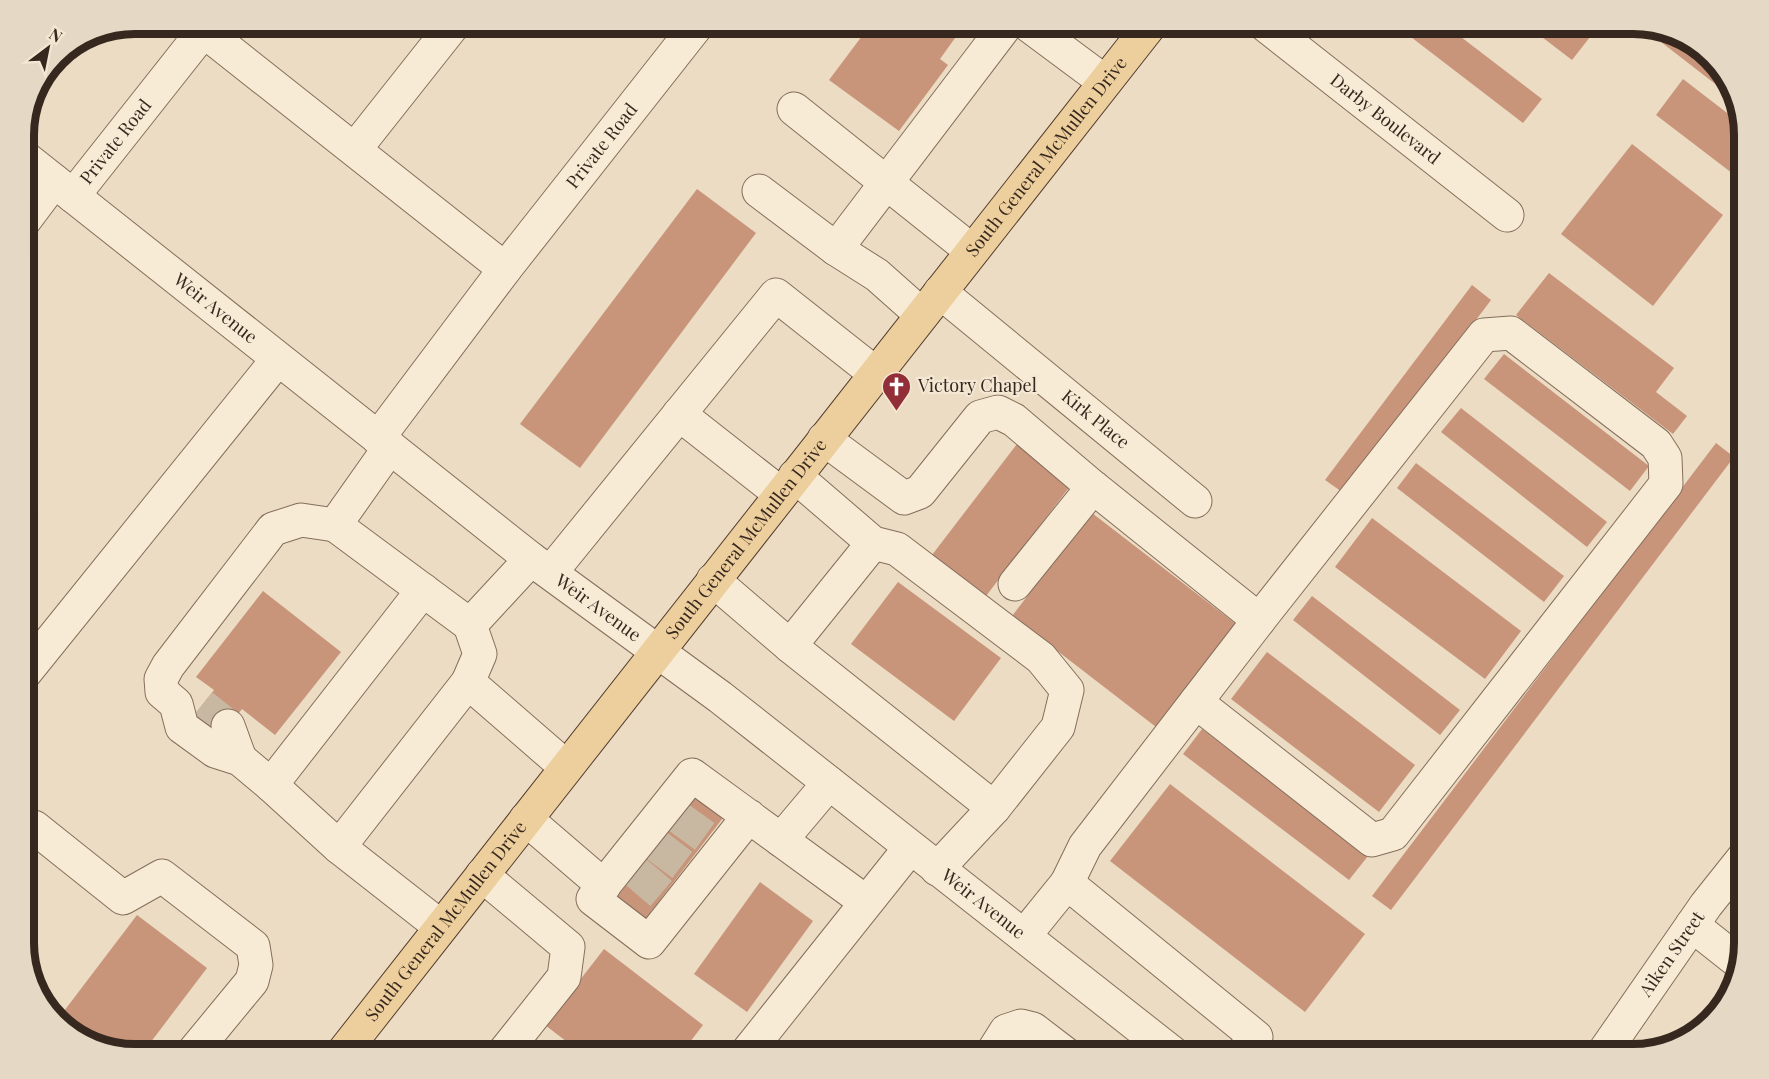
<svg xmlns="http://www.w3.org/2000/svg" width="1769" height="1079" font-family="'Playfair Display',serif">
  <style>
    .building { fill: #c8957b }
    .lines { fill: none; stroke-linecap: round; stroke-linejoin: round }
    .minor-tunnel { stroke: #c8b8a2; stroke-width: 33; stroke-dasharray: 33 16; stroke-linecap: butt }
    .minor-casing { stroke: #856e5b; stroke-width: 35 }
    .major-casing { stroke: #533d2f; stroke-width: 35 }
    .minor { stroke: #f7ebd6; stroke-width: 33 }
    .major { stroke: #edce9d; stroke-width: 33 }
    .labels { text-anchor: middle; stroke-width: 4.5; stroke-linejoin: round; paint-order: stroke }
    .street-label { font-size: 18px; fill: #36281e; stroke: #f4e7d3 }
    .poi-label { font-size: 18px; fill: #36281e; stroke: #f4e7d3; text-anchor: start }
    .rim { fill: none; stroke: #36281e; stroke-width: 8 }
  </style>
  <rect width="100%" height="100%" fill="#ecdcc3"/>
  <g class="building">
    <path d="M871 24H965L940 59 948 65 899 131 829 80Z"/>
    <path d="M1394 24H1444L1542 99 1523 123Z"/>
    <path d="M1525 24H1573L1590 37 1572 60Z"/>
    <path d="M1667 33 1690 39 1730 79 1736 100 1661 42Z"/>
    <path d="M1683 79 1744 126 1745 183 1656 115Z"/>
    <path d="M1632 144 1723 215 1653 306 1561 234Z"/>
    <path d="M697 189 756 233 580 468 520 424Z"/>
    <path d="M1549 273 1674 368 1656 392 1687 416 1673 434 1516 315Z"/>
    <path d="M1472 285 1491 300 1345 494 1325 480Z"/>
    <path d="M1504 354 1649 466 1630 491 1484 379Z"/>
    <path d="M1461 408 1607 522 1587 547 1441 432Z"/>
    <path d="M1716 443 1734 457 1391 910 1372 896Z"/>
    <path d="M1017 444 1071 485 986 596 932 555Z"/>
    <path d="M1416 463 1564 576 1544 602 1397 488Z"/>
    <path d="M1092 513 1236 624 1156 727 1012 616Z"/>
    <path d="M1372 518 1521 631 1485 679 1335 567Z"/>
    <path d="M898 582 1001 658 954 721 851 644Z"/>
    <path d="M263 591 341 652 275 735 242 709 222 735 195 714 214 690 196 677Z"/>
    <path d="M1312 596 1460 710 1440 735 1293 620Z"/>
    <path d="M1267 652 1415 765 1379 812 1231 699Z"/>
    <path d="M1202 729 1368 856 1349 880 1183 754Z"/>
    <path d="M1170 784 1365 934 1305 1012 1110 861Z"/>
    <path d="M696 792 726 814 643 922 615 900Z"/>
    <path d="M760 882 813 921 747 1012 694 974Z"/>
    <path d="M137 915 207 968 141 1055 79 1040 58 1019Z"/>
    <path d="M604 949 703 1025 680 1055H584L545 1025Z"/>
  </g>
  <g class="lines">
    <g class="minor-tunnel">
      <path d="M202 705 228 726"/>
      <path d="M678 817 707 838"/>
      <path d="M656 845 685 867"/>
      <path d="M636 872 663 895"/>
    </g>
    <defs>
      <g id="minor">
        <path d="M1027 24 1105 82"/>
        <path id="s1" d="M1264 24 1507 215"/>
        <path d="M204 31 505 269"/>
        <path d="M794 109 972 251"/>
        <path d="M355 149 454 24"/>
        <path id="s2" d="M24 157 531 559 720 697 1175 1055"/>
        <path d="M759 191 836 249"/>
        <path id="s3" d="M73 196 209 24"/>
        <path d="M24 221 54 181"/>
        <path id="s4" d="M940 292 1195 501"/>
        <path d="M922 315 877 275 836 249 1007 24"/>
        <path d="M679 414 781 494"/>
        <path id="s5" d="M378 438 505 269 698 24"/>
        <path d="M824 439 904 498 920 492 980 417 998 412 1014 420 1093 487 1259 620 1085 846 1067 883"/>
        <path d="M390 447 335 525 470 625 480 654 468 682 566 767"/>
        <path d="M795 476 873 543 897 549 1041 658 1067 690 1058 727 994 808 937 869"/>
        <path d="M551 572 776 295 876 374"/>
        <path d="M713 580 790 646 873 543"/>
        <path d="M1015 584 1093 487"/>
        <path d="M470 625 531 559"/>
        <path d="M790 646 994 808"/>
        <path d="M24 674 278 359"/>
        <path d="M1196 702 1372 840 1393 834 1666 484 1665 458 1656 444 1511 333 1484 335 1259 620"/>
        <path d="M228 726 240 759"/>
        <path d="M271 785 240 759 215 751 182 727 176 704 162 692 161 679 168 666 273 529 301 520 335 525"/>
        <path d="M749 816 649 942 593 899 692 775 866 902"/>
        <path d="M526 819 604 886"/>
        <path d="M34 827 123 898 162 876 253 946 256 965 252 981 191 1055"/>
        <path d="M781 840 829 783"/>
        <path d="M339 847 271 785 423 590"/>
        <path d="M482 875 568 947 564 977 502 1055"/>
        <path d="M1692 925 1740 963"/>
        <path d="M441 927 339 847 468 682"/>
        <path d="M1024 936 1067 883 1256 1037 1241 1055"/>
        <path d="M745 1055 910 848"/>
        <path d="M991 1055 1006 1031 1021 1026 1033 1029 1067 1055"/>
        <path id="s6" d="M1602 1055 1706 905 1745 856"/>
      </g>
      <g id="major">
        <path id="s7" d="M341 1055 1151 24"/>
      </g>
    </defs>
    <use href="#minor" class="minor-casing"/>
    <use href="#major" class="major-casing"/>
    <use href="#minor" class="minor"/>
    <use href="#major" class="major"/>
  </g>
  <defs>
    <symbol id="church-pin" viewBox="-11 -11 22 30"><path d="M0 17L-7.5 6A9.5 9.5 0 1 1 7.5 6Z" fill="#912e37" stroke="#f4e7d3"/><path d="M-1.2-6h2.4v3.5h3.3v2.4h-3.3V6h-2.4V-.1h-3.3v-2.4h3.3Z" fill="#fff"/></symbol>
  </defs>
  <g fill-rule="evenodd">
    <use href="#church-pin" x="880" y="370" width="33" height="45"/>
  </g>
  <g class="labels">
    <g class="street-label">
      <text dy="6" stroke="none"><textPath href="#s1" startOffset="154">Darby Boulevard</textPath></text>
      <text dy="6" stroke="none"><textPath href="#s3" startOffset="69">Private Road</textPath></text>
      <text dy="6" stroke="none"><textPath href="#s5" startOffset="368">Private Road</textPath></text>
      <text dy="6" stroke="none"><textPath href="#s7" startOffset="1142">South General McMullen Drive</textPath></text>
      <text dy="6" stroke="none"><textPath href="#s2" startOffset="244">Weir Avenue</textPath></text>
      <text dy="6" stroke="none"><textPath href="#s4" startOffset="201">Kirk Place</textPath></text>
      <text dy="6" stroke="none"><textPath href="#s7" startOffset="656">South General McMullen Drive</textPath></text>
      <text dy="6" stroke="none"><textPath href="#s2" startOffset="730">Weir Avenue</textPath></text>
      <text dy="6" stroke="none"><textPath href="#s2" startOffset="1216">Weir Avenue</textPath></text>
      <text dy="6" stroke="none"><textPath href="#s7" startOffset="170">South General McMullen Drive</textPath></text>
      <text dy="6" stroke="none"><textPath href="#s6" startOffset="123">Aiken Street</textPath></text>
    </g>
    <g class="poi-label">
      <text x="918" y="392">Victory Chapel</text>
    </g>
  </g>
  <path d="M0 0H1769V1079H0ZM135 34H1633A101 101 0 0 1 1734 135V943A101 101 0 0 1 1633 1044H135A101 101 0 0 1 34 943V135A101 101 0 0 1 135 34Z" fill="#e5d8c5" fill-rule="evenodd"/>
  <path class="rim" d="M135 34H1633A101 101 0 0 1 1734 135V943A101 101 0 0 1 1633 1044H135A101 101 0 0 1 34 943V135A101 101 0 0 1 135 34Z"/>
  <g transform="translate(48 48) rotate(32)" stroke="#f4e7d3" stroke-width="4.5" paint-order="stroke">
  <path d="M0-4.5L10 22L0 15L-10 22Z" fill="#36281e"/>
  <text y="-9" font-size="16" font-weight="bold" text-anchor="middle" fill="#36281e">N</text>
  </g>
</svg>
